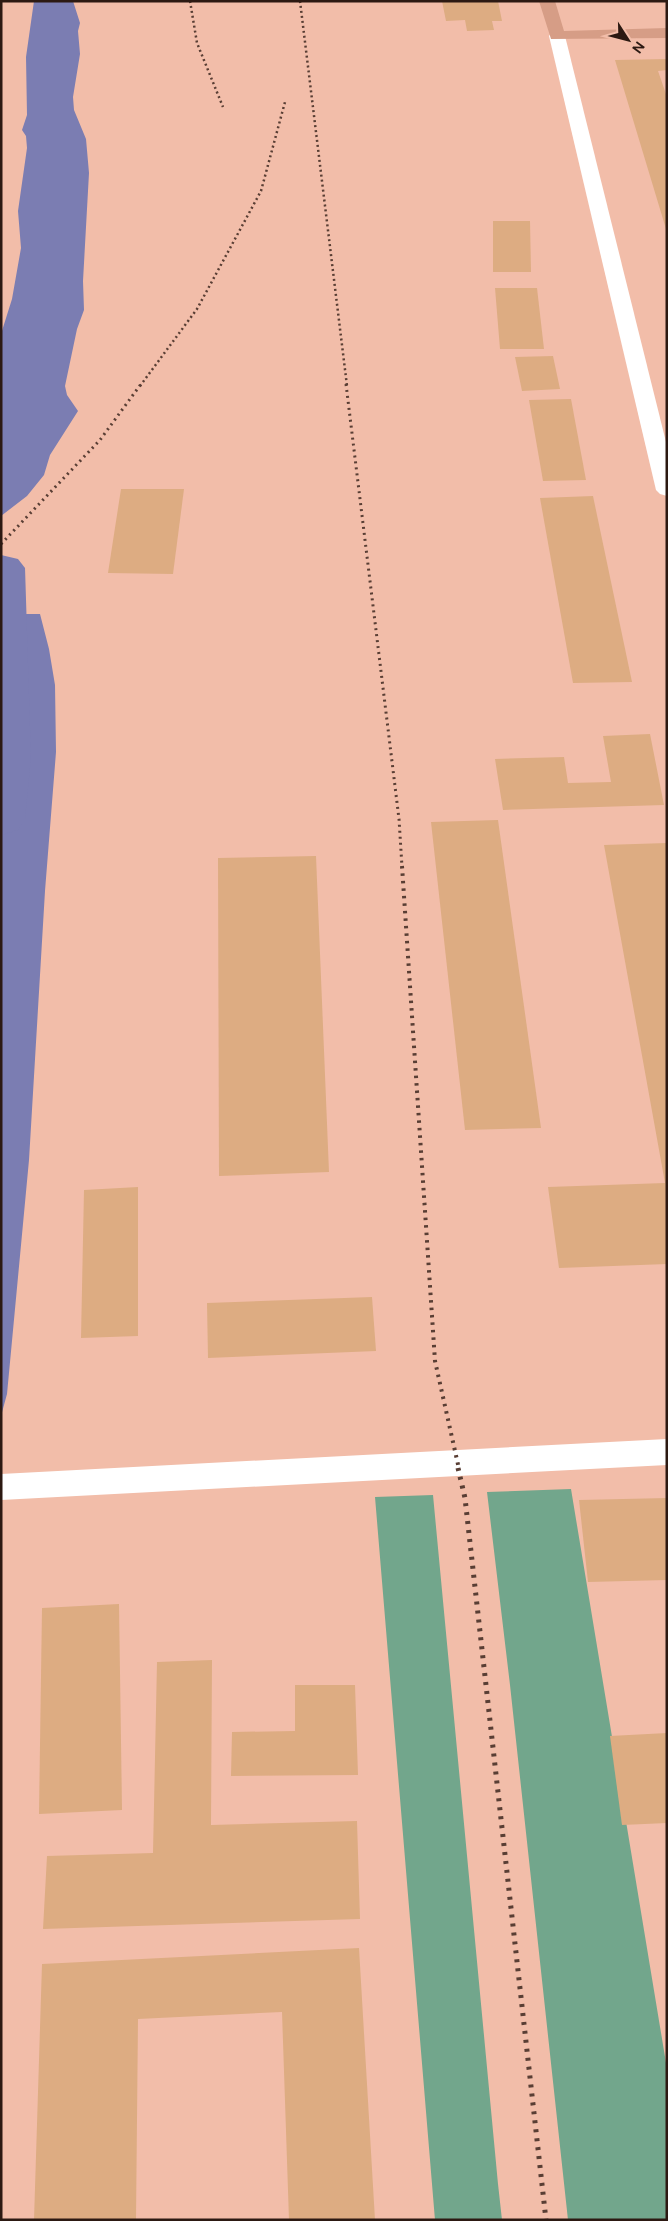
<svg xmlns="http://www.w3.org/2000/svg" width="668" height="2221" font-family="'DM Sans',sans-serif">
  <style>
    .green { fill: #72a68c }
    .water { fill: #7b7db2 }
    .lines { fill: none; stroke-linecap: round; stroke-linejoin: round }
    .canal { fill: #7b7db2; fill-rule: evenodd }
    .building { fill: #ddac82 }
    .street { fill: #fff; fill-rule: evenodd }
    .secondary { fill: #fff; fill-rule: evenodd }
    .primary { fill: #d69d86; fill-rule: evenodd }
    .rail-far3 { stroke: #593e34; stroke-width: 2.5; stroke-dasharray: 2 3; stroke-linecap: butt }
    .rail-far2 { stroke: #593e34; stroke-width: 3; stroke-dasharray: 2 4; stroke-linecap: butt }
    .rail-far1 { stroke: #593e34; stroke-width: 4; stroke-dasharray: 2.5 5; stroke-linecap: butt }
    .rail { stroke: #593e34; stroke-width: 5; stroke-dasharray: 3 6; stroke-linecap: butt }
  </style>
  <rect width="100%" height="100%" fill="#f2bda9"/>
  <g class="green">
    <path d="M571 1489 667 2069V2220H568L510 1685 487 1492Z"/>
    <path d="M433 1495 498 2184 502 2220H435L375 1497Z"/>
  </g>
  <g class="water">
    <path d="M34 1H73L80 23 78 31 80 54 73 97 74 110 86 139 89 173 83 281 84 310 77 329 65 386 67 395 78 411 50 455 44 475 27 496 1 516V334L12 299 21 248 18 211 27 148 26 136 22 130 27 115 26 57Z"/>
    <path d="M5 614H40L49 649 55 685 56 752 45 891 29 1160 7 1394 1 1416V741L9 662Z"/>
  </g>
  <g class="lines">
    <path class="canal" d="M1 555 18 559 25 568 31 758 25 819 18 830 1 835Z"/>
  </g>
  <g class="building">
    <path d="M442 1H498L502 21H492L494 30 467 31 465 20 446 21Z"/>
    <path d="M667 59V70L658 71 667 97 666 229 615 60Z"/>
    <path d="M493 221H530L531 272H493Z"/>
    <path d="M495 288H537L544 349H500Z"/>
    <path d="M553 356 560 389 522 391 515 357Z"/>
    <path d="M571 399 586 480 543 481 529 400Z"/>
    <path d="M121 489H184L173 574 108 573Z"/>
    <path d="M593 496 632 682 573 683 540 498Z"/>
    <path d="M650 734 664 805 503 810 495 759 564 757 568 783 611 782 603 736Z"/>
    <path d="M498 820 541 1128 465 1130 431 822Z"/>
    <path d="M667 843V1264L559 1268 548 1187 665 1183 604 845Z"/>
    <path d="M316 856 329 1172 219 1176 218 858Z"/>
    <path d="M138 1187V1336L81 1338 84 1190Z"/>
    <path d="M372 1297 376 1351 208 1358 207 1303Z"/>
    <path d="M667 1498V1580L588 1582 579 1500Z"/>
    <path d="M119 1604 122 1810 39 1814 42 1608Z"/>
    <path d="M212 1660 211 1825 357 1821 360 1919 43 1929 47 1856 153 1853 157 1662Z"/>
    <path d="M295 1685H355L358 1775 231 1776 232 1732 295 1731Z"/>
    <path d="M667 1733V1823L622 1825 610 1736Z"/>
    <path d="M359 1948 375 2220H289L282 2012 138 2019 136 2220H34L42 1964Z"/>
  </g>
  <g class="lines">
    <path class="street" d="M557 31 563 33 565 36 667 446V496L660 494 656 490 549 36 551 33Z"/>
    <path class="secondary" d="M667 1439V1465L1 1500V1474Z"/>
    <path class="primary" d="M539 1H555L564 31 667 28V38L551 39Z"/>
    <g class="rail-far3">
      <path d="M190 1 197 43 223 107"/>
      <path d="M300 1 347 386"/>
      <path d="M140 386 197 309 261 191 285 102"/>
    </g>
    <g class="rail-far2">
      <path d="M346 384 399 819 402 867"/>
      <path d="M1 544 100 440 141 384"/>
    </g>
    <path class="rail-far1" d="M402 866 435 1361 459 1469"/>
    <path class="rail" d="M458 1468 465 1498 546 2220"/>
  </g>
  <rect width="668" height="2221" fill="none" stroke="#2c1912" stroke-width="5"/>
  <g transform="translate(628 40) rotate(126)" stroke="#f2bda9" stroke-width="4" paint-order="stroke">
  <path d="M0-4L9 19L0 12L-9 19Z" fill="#2c1912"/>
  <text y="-8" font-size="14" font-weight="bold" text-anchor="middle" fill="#2c1912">N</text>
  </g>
</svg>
